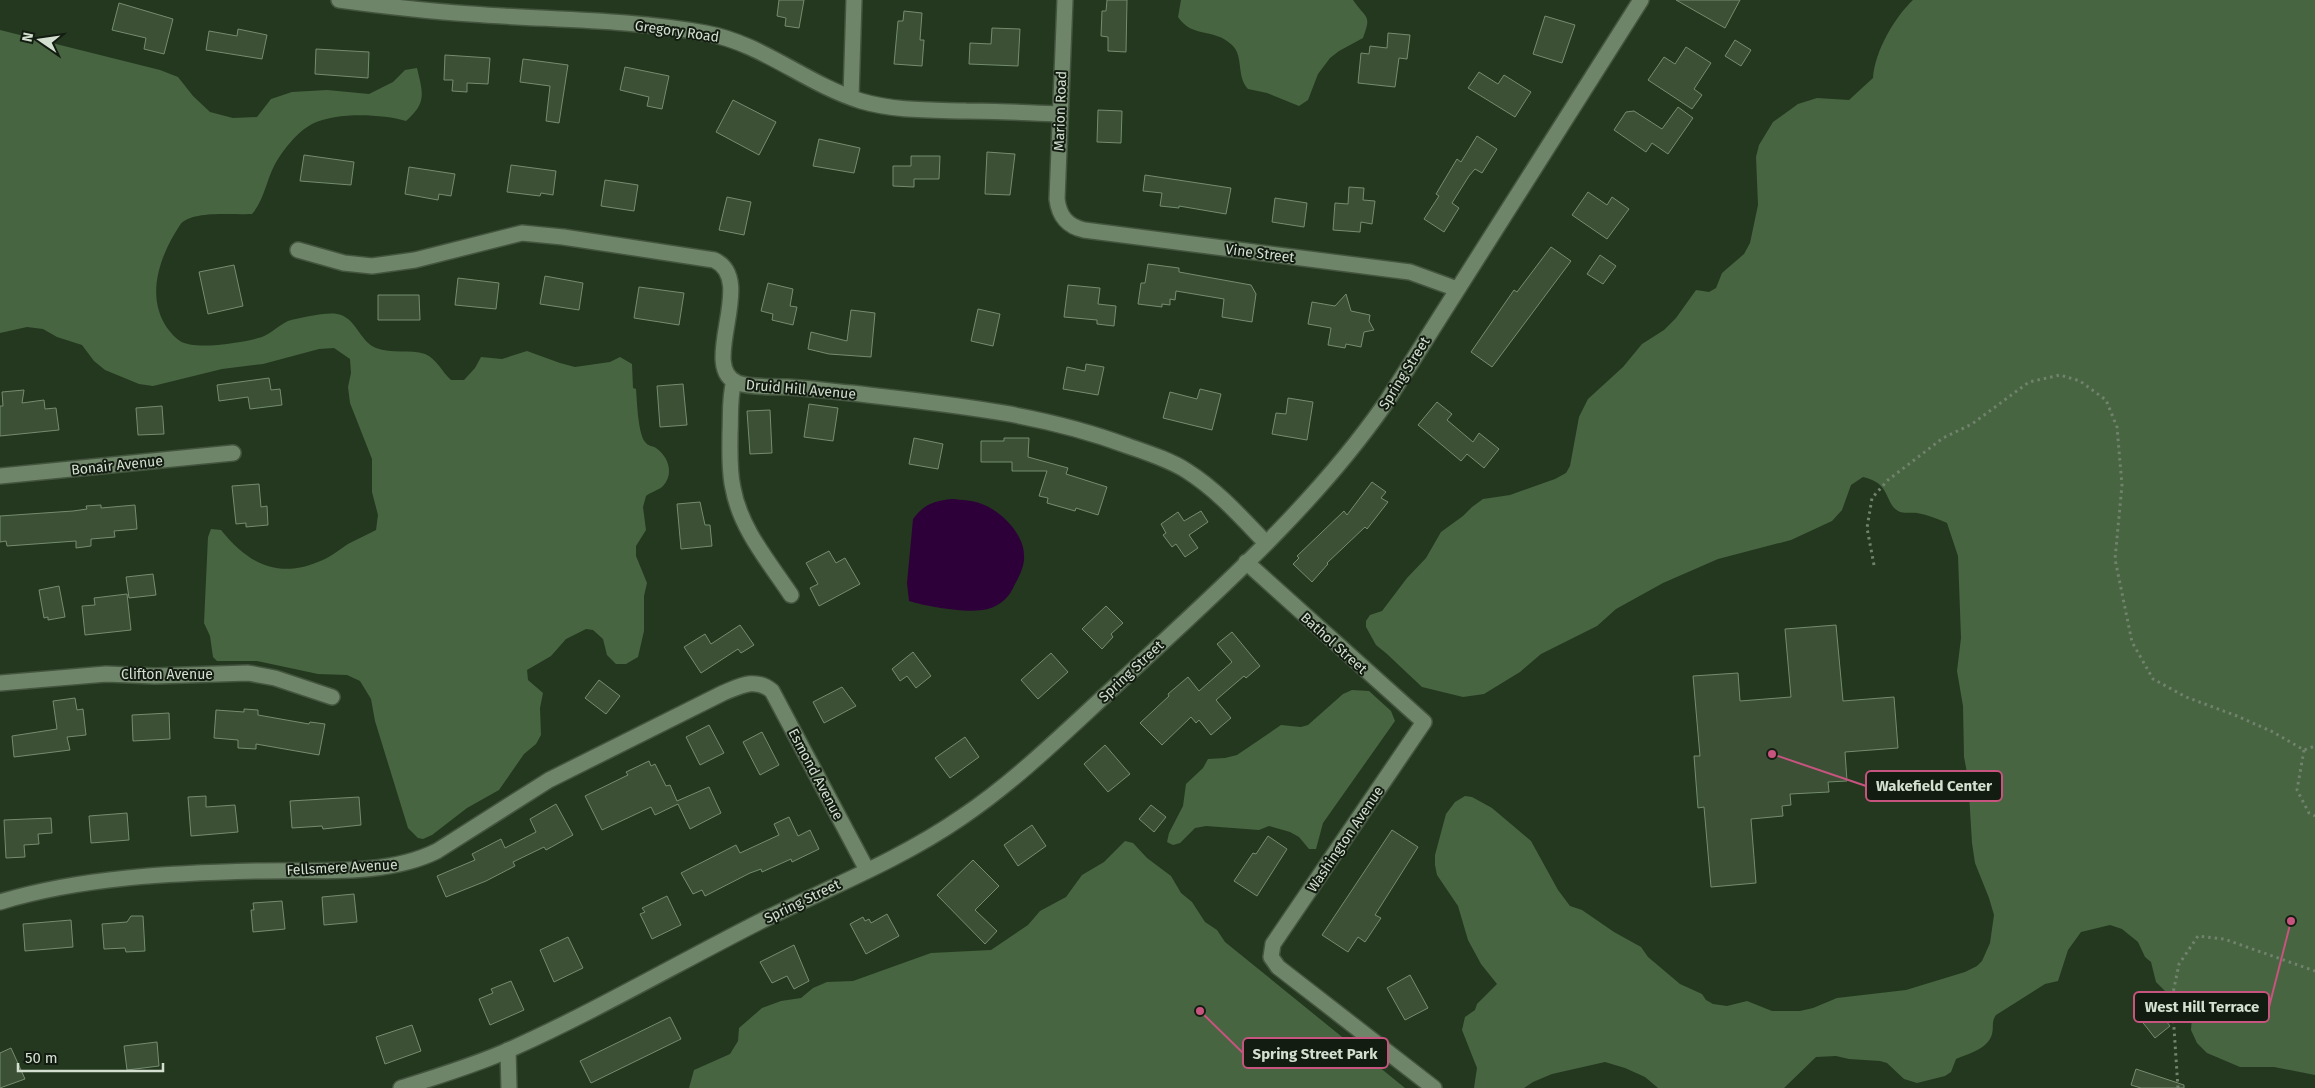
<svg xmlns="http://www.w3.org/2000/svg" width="2315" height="1088" font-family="'Fira Sans',sans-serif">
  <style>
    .green { fill: #476540 }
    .water { fill: #2e0039 }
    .building { fill: #3c5036; stroke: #758c6f }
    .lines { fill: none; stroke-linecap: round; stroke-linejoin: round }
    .minor-casing { stroke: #44553f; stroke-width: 18 }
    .tertiary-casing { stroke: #44553f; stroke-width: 18 }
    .path { stroke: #71826d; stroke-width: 3; stroke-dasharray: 2.5 4; stroke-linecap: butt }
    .minor { stroke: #6f8569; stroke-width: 15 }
    .tertiary { stroke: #6f8569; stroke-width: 15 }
    .labels { text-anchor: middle; stroke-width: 4; stroke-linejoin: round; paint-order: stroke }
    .street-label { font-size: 14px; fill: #d3e0d0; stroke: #131c11 }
    .leader { fill: none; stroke: #c7547e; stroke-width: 2 }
    .callout-dot { fill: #c7547e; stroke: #131c11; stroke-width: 2 }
    .callout { fill: #131c11; stroke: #c7547e; stroke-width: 2 }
    .callout-label { font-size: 15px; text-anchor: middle; font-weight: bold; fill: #d3e0d0 }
  </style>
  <rect width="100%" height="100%" fill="#24381f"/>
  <g class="green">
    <path d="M1181 0H1353C1366 19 1372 14 1363 38L1339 51 1330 58 1318 74 1308 100 1299 106 1267 93 1248 89C1236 76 1244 56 1232 45 1213 27 1193 39 1178 17Z"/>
    <path d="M1913 0H2315V1075L2274 1067H2240L2207 1053 2197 1043 2191 1030 2192 1017 2190 1011 2172 998 2156 982 2151 962 2145 957 2138 942 2122 929 2110 925 2081 932 2068 950 2058 981 2045 984 1996 1015C1991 1022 1994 1027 1992 1034 1988 1049 1968 1054 1956 1059L1951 1072 1945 1076 1917 1083 1904 1079 1887 1063 1880 1061 1849 1059 1836 1056 1816 1057 1784 1088H1658L1645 1077 1625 1068 1605 1062 1552 1074 1533 1082 1524 1088H1474L1477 1068 1462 1030 1465 1017 1475 1010 1477 1004 1497 984 1481 964 1468 940 1458 906 1437 875 1435 865V855L1446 814 1455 802 1465 796 1472 797 1492 808 1531 841 1558 890 1570 906 1582 910 1614 932 1641 947 1648 957 1680 984 1702 994 1706 1000 1713 1004 1727 1006 1747 1001 1772 1011H1800L1813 1008 1837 998 1906 990 1965 972 1977 966 1982 961 1990 943 1994 915 1989 898 1975 863 1972 843 1968 778 1964 757 1963 706 1957 671 1961 638 1958 556 1947 523C1938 519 1928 515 1917 513 1911 512 1904 514 1898 511 1884 502 1891 483 1863 477L1851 485 1842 510 1832 521 1791 540 1718 559 1663 583 1616 609 1597 626 1541 654 1520 672 1484 694 1463 697 1422 687 1387 654 1376 645 1366 627V621L1370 615 1382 611 1407 578 1426 558 1441 532 1463 516 1472 507 1483 499 1510 495 1555 479 1566 473 1570 466 1579 417 1588 399 1623 367 1642 344 1664 330 1676 318 1696 290 1709 292 1716 288 1722 273 1744 254 1750 243 1758 205 1756 157 1759 145 1773 122 1798 104 1817 98 1849 100 1873 78C1875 51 1894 18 1913 0Z"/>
    <path d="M0 30 160 70 178 77 193 96 210 112 233 118 257 117 271 99 292 92 327 90 369 94 393 82 405 70 417 68C423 94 427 102 406 121 381 114 337 112 312 124 297 132 282 151 274 166 266 182 264 200 252 214 234 215 190 210 180 225 164 249 150 282 159 311 162 322 170 334 180 341 195 351 246 342 262 337 272 333 279 325 288 321 299 318 326 312 337 314 356 317 359 341 376 348 391 354 410 349 425 354 436 358 442 372 451 380H464L475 368 481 357 502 359 527 351 560 363 575 367 610 362 620 357 632 364 633 388 636 389C637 401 638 436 646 443 648 446 653 446 656 448 669 457 674 474 663 486 659 490 651 492 646 496L643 507 646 530 636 546V556L647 583 644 596V631L638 657 626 664H616L607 655 603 639 593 630 586 629 566 639 551 656 527 670 528 680 543 693 540 708 541 735 536 744 524 754 499 790 467 808 432 835 423 839 418 838 408 828 375 721 371 699 360 681 347 675 318 674 257 661H217L213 657 210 636 204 623 208 537 211 529 221 530C250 566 281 580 325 559 333 555 340 549 348 544 357 539 367 535 376 530L378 515 372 492V459L350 403 348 387 351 373 350 359 334 348 319 349 263 364 222 369 153 386 139 384 105 370 94 361 82 345 57 337 43 329 27 327 0 333Z"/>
    <path d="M1352 690 1369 691 1391 711 1395 721 1323 823 1316 849H1309L1299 837 1290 832 1269 826 1259 830 1206 826 1195 828 1180 843 1173 845 1167 842 1169 833 1183 806 1186 784 1203 768 1208 759 1225 758 1237 755 1281 725 1301 727 1308 725 1343 694Z"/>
    <path d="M1125 841 1133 843 1147 858 1171 876 1181 893 1192 902 1205 922 1217 930 1225 942 1405 1088H689L694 1070 730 1054 738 1041 739 1028 762 1008 781 1001 801 998 813 988 827 982 853 981 931 953 991 950 1028 925 1040 911 1066 897 1082 875 1104 862Z"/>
  </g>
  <path class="water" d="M952 499C962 500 973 500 982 504 1001 511 1024 534 1024 555 1025 565 1020 575 1015 584 1010 596 1002 605 988 609 970 614 928 607 909 601L907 583 913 519C924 504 934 501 952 499Z"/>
  <g class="building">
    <path d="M779 0H804L799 28 785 26 786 18 777 16Z"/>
    <path d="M1107 0H1127L1126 52 1108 51V37L1101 36 1102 11H1106Z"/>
    <path d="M1676 0H1740L1725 28Z"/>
    <path d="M119 3 173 19 164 54 144 49 146 38 112 30Z"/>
    <path d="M904 11 922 13 920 40H924L922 66 894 64 898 21H903Z"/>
    <path d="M1545 16 1575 25 1562 63 1533 54Z"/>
    <path d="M992 28 1020 29 1018 66 969 64 970 43 991 44Z"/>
    <path d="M238 29 267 35 262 59 206 50 209 31 237 36Z"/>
    <path d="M1388 33 1410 35 1407 59 1399 58 1395 87 1358 83 1361 53 1369 54 1370 46 1387 48Z"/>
    <path d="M1735 40 1751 50 1741 66 1725 56Z"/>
    <path d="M1686 47 1711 63 1694 89 1702 95 1692 109 1648 80 1664 57 1675 64Z"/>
    <path d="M316 49 369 52 368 78 315 74Z"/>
    <path d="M445 55 490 58 488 84 467 83V92L452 91 453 80H444Z"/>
    <path d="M523 59 568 65 559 123 546 121 550 86 520 82Z"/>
    <path d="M625 67 669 76 662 109 647 106 649 97 620 90Z"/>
    <path d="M1479 72 1498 84 1504 75 1531 92 1515 117 1468 88Z"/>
    <path d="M733 100 776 122 759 155 716 132Z"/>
    <path d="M1678 107 1693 118 1668 154 1652 143 1646 152 1614 130 1626 112 1634 111 1662 129Z"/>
    <path d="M1098 110 1122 111 1121 143 1097 142Z"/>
    <path d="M1477 136 1497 149 1482 173 1475 169 1469 176 1452 203 1459 208 1444 232 1424 219 1439 196 1436 194 1457 159 1461 162Z"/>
    <path d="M819 139 860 148 854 173 813 166Z"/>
    <path d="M987 152 1015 154 1010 195 985 194Z"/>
    <path d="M304 155 354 162 351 185 300 181Z"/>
    <path d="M911 156H940L939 179H914V187L893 186V166H911Z"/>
    <path d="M511 165 556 171 553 195 541 193 540 196 507 192Z"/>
    <path d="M409 167 455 174 451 196 439 194 438 200 405 194Z"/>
    <path d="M1145 175 1231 188 1226 214 1179 206V208L1160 206 1162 193 1143 191Z"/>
    <path d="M605 180 638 185 634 211 601 206Z"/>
    <path d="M1349 187 1364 188 1363 200 1375 201 1372 224 1361 222 1360 232 1333 230 1335 203 1348 204Z"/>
    <path d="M1588 192 1607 205 1612 197 1629 209 1607 239 1572 215Z"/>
    <path d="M727 197 751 202 744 235 719 230Z"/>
    <path d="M1275 198 1307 203 1304 227 1272 222Z"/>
    <path d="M1551 247 1571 261 1492 367 1471 352 1514 290 1517 292Z"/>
    <path d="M1600 255 1616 266 1603 284 1587 274Z"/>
    <path d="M1148 264 1179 268V272L1251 285 1256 294 1252 322 1222 317 1224 299 1176 291 1175 300 1170 299V305L1162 304V307L1138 304 1141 283H1145Z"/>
    <path d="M234 265 243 306 208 314 199 272Z"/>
    <path d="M545 276 583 283 579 310 540 304Z"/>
    <path d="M458 278 499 283 496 309 455 305Z"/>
    <path d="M768 283 793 289 790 306 797 307 793 325 772 320 773 314 761 311Z"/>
    <path d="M1068 285 1100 288 1098 304 1116 306 1114 326 1097 324V320L1064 317Z"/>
    <path d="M639 287 684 293 679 325 634 318Z"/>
    <path d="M1346 294 1351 311 1370 315 1369 321 1374 330 1364 332 1361 347 1346 344 1345 348 1328 345 1331 328 1308 324 1312 302 1335 306Z"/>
    <path d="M378 295H419L420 320H378Z"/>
    <path d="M978 309 1000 314 993 346 971 341Z"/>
    <path d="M851 310 875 313 871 357 829 354 808 349 811 332 847 341Z"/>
    <path d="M1086 364 1104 367 1098 395 1063 389 1067 367 1085 371Z"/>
    <path d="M269 378 271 390 280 389 282 405 250 409 248 397 219 401 217 385Z"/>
    <path d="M683 384 687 425 660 427 657 386Z"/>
    <path d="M1200 389 1221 394 1212 430 1163 418 1170 392 1197 399Z"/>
    <path d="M24 390 22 403 44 400 45 409 56 408 59 430 0 436V406H3L2 392Z"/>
    <path d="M1288 398 1313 402 1307 440 1272 434 1276 413 1286 414Z"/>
    <path d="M1437 402 1452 414 1447 420 1473 442 1479 433 1499 449 1484 468 1467 454 1461 461 1418 425Z"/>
    <path d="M809 404 838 408 833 441 804 437Z"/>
    <path d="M162 406 164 434 138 435 136 408Z"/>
    <path d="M770 410 772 453 750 454 747 411Z"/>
    <path d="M914 438 943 444 938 469 909 464Z"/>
    <path d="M1004 438H1029L1028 457 1068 468 1066 474 1107 487 1098 515 1076 508 1075 511 1047 503 1048 498 1039 496 1047 471H1012V462H981V441H1004Z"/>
    <path d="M1372 482 1386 492 1381 498 1388 502 1367 529 1365 527 1327 563 1328 564 1312 582 1293 564 1299 558 1297 556 1344 511 1347 515Z"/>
    <path d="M259 484 261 507 267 506 268 525 246 527V523L236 524 232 486Z"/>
    <path d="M700 502 705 525H710L712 546 681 549 677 504Z"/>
    <path d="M101 505V508L135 505 137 529 114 531 115 537 91 539V546L76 548V541L7 546 6 541 0 542V516L73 511 87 509 86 506Z"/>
    <path d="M1201 511 1208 522 1189 535 1198 548 1185 557 1176 544 1172 547 1163 535 1166 533 1161 524 1178 512 1184 521Z"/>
    <path d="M829 551 836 563 845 558 860 584 819 606 810 588 818 584 806 563Z"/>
    <path d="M153 574 156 595 129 598 126 577Z"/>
    <path d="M59 586 65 617 48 620V617L44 618 39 590Z"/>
    <path d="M127 594 131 630 85 635 82 606 95 605 94 598Z"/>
    <path d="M1106 606 1123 623 1111 634 1113 637 1102 649 1082 629Z"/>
    <path d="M740 625 754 645 741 653 738 649 701 673 684 647 705 634 711 644Z"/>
    <path d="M1836 625 1843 701 1894 697 1898 748 1845 752 1847 781 1828 782 1829 792 1790 794 1791 805 1782 806 1783 816 1751 819 1756 883 1711 887 1704 807 1698 808 1694 756H1700L1693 676 1738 673 1740 701 1791 697 1785 629Z"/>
    <path d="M1232 632 1260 666 1246 678 1244 676 1216 700 1231 718 1211 735 1199 720 1196 723 1191 717 1162 745 1140 723 1169 696 1168 694 1188 677 1199 691 1232 662 1217 644Z"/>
    <path d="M913 652 931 676 916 688 907 676 900 681 892 669Z"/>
    <path d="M1051 653 1068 672 1038 699 1021 680Z"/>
    <path d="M599 680 620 696 606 714 585 698Z"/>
    <path d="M842 687 856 706 824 723 813 702Z"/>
    <path d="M75 698 77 710 83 709 86 735 67 737 70 750 14 757 12 736 57 729 53 701Z"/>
    <path d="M244 709 258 710V715L309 724 310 722 325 724 319 755 256 744V749L238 748V740L214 738 216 710 244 712Z"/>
    <path d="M169 713 170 739 133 741 132 715Z"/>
    <path d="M709 725 724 753 700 765 686 737Z"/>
    <path d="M762 732 779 765 760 775 743 742Z"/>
    <path d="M965 737 979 757 950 778 935 758Z"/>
    <path d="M1105 745 1130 774 1108 792 1084 764Z"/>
    <path d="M649 761 651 766 655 764 666 786 670 785 677 801 709 787 721 813 690 829 678 804 655 815 651 807 602 830 585 796 628 775 626 772Z"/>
    <path d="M206 796V807L235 805 238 832 191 836 188 797Z"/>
    <path d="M359 797 361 825 323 829 322 826 292 828 290 801Z"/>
    <path d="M556 804 573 835 546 850 544 847 513 862 515 866 486 881 446 897 437 876 475 860 472 854 501 839 505 848 536 832 530 819Z"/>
    <path d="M1151 805 1166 817 1154 832 1139 819Z"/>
    <path d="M127 813 129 840 91 843 89 816Z"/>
    <path d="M789 817 798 836 810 830 819 849 792 862 791 859 762 872 761 869 750 873 705 896 702 890 693 894 681 873 736 845 740 853 779 835 774 824Z"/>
    <path d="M51 818 52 833 38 834 39 844 24 845 25 857 6 858 4 820Z"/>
    <path d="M1032 825 1046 846 1018 866 1004 845Z"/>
    <path d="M1392 830 1418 847 1375 915 1381 918 1365 942 1358 937 1348 952 1322 935Z"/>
    <path d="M1268 836 1287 849 1257 896 1234 881 1253 853 1256 854Z"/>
    <path d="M973 860 999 886 975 910 997 931 985 944 937 895Z"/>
    <path d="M354 894 357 922 324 925 322 897Z"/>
    <path d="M667 896 681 925 652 939 640 914 645 912 642 908Z"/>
    <path d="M282 901 285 929 253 932 251 910H254L253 903Z"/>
    <path d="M887 914 899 936 866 954 850 924 863 917 865 921 869 919 871 923Z"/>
    <path d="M131 916H143L145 951 126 952 125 948 104 949 102 924 127 922Z"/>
    <path d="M71 920 73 947 25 951 23 924Z"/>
    <path d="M568 937 583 968 554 982 540 950Z"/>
    <path d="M794 945 809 981 794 989 787 976 772 983 760 962Z"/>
    <path d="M1410 975 1428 1008 1405 1020 1387 988Z"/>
    <path d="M511 981 524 1010 490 1025 479 999 493 993 491 989Z"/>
    <path d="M2155 1007 2170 1026 2155 1038 2140 1019Z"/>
    <path d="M670 1017 681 1039 591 1083 580 1061Z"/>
    <path d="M412 1025 421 1051 385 1064 376 1037Z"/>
    <path d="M157 1042 159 1066 127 1070 124 1046Z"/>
    <path d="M11 1048 25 1079 0 1088V1053Z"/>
    <path d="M2136 1069 2184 1085V1088H2141L2131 1085Z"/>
  </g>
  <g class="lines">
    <defs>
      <g id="minor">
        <path d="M339 0C383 6 427 11 471 14 549 20 628 19 705 33 762 43 806 84 861 101 895 111 930 110 966 111 997 111 1029 113 1060 114"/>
        <path d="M1065 0 1057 199C1059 216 1067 226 1084 230L1410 272 1457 289"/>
        <path d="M851 97 854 0"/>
        <path d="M298 250 344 263 372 266 415 260 522 233 563 237 714 260C758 279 697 368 738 383 753 388 771 386 787 387 808 388 829 391 851 393 945 404 1038 412 1128 446 1148 453 1170 460 1187 471 1217 490 1241 517 1265 542"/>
        <path d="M734 381C729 399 731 416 730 434 730 452 729 471 733 488 740 528 769 562 791 595"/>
        <path d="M0 476 233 453"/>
        <path d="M1246 562 1424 722 1273 944 1271 957 1278 967 1434 1088"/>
        <path d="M0 683 106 674 155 676 248 673 275 678 332 697"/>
        <path d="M0 902C82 877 173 873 258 871 316 869 385 877 437 851L549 780 723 693C740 686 756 677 772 691L867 870"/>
        <path d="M508 1050 509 1088"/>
      </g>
      <path id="tertiary" d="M401 1088C438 1076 476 1065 511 1049 596 1011 678 963 761 921 828 888 900 860 962 817 1021 777 1071 726 1124 678 1215 594 1314 506 1385 404L1641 0"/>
    </defs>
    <use href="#minor" class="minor-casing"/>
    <use href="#tertiary" class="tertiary-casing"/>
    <g class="path">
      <path d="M1874 565 1867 528 1872 498 1888 480 1943 438 1972 424 2029 382 2060 375 2080 381 2106 400 2117 427 2122 485 2115 559 2132 642 2153 679 2186 697 2237 716 2273 732 2304 750 2315 746"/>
      <path d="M2304 750 2297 790 2309 813 2315 816"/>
      <path d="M2178 1088 2172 998 2179 964 2198 936 2224 939 2315 971"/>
    </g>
    <use href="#minor" class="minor"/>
    <use href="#tertiary" class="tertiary"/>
  </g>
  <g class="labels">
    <g class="street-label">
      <text transform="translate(677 31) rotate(8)" y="5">Gregory Road</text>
      <text transform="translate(1060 111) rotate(-88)" y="5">Marion Road</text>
      <text transform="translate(1260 253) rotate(7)" y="5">Vine Street</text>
      <text transform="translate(1404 373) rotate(-58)" y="5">Spring Street</text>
      <text transform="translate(801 389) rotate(5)" y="5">Druid Hill Avenue</text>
      <text transform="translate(117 465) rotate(-6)" y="5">Bonair Avenue</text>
      <text transform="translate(1334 643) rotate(42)" y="5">Bathol Street</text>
      <text transform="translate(1131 671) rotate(-43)" y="5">Spring Street</text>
      <text x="167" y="679">Clifton Avenue</text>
      <text transform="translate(816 774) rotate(62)" y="5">Esmond Avenue</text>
      <text transform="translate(1345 839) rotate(-56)" y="5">Washington Avenue</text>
      <text transform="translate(342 867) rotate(-3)" y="5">Fellsmere Avenue</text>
      <text transform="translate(802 901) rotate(-26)" y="5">Spring Street</text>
    </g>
  </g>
  <path class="leader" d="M1772 754L1866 786M2291 921L2269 1007M1200 1011L1243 1053"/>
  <g class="callout-dot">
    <circle cx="1772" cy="754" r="5"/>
    <circle cx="2291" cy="921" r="5"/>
    <circle cx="1200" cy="1011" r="5"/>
  </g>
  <g class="callout">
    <rect x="1866" y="771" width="136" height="30" rx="5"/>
    <rect x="2134" y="992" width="135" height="30" rx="5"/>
    <rect x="1243" y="1038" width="145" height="30" rx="5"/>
  </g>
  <g class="callout-label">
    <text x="1934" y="791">Wakefield Center</text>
    <text x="2202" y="1012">West Hill Terrace</text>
    <text x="1315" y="1059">Spring Street Park</text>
  </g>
  <g transform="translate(40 40) rotate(283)" stroke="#131c11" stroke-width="4" paint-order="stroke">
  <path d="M0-4L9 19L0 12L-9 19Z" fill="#d3e0d0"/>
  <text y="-8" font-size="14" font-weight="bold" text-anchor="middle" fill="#d3e0d0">N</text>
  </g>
  <path d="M18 1063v8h145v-8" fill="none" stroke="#d3e0d0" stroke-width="2.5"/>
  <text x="25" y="1063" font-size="15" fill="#d3e0d0" stroke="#131c11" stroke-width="4" paint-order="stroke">50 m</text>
</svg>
